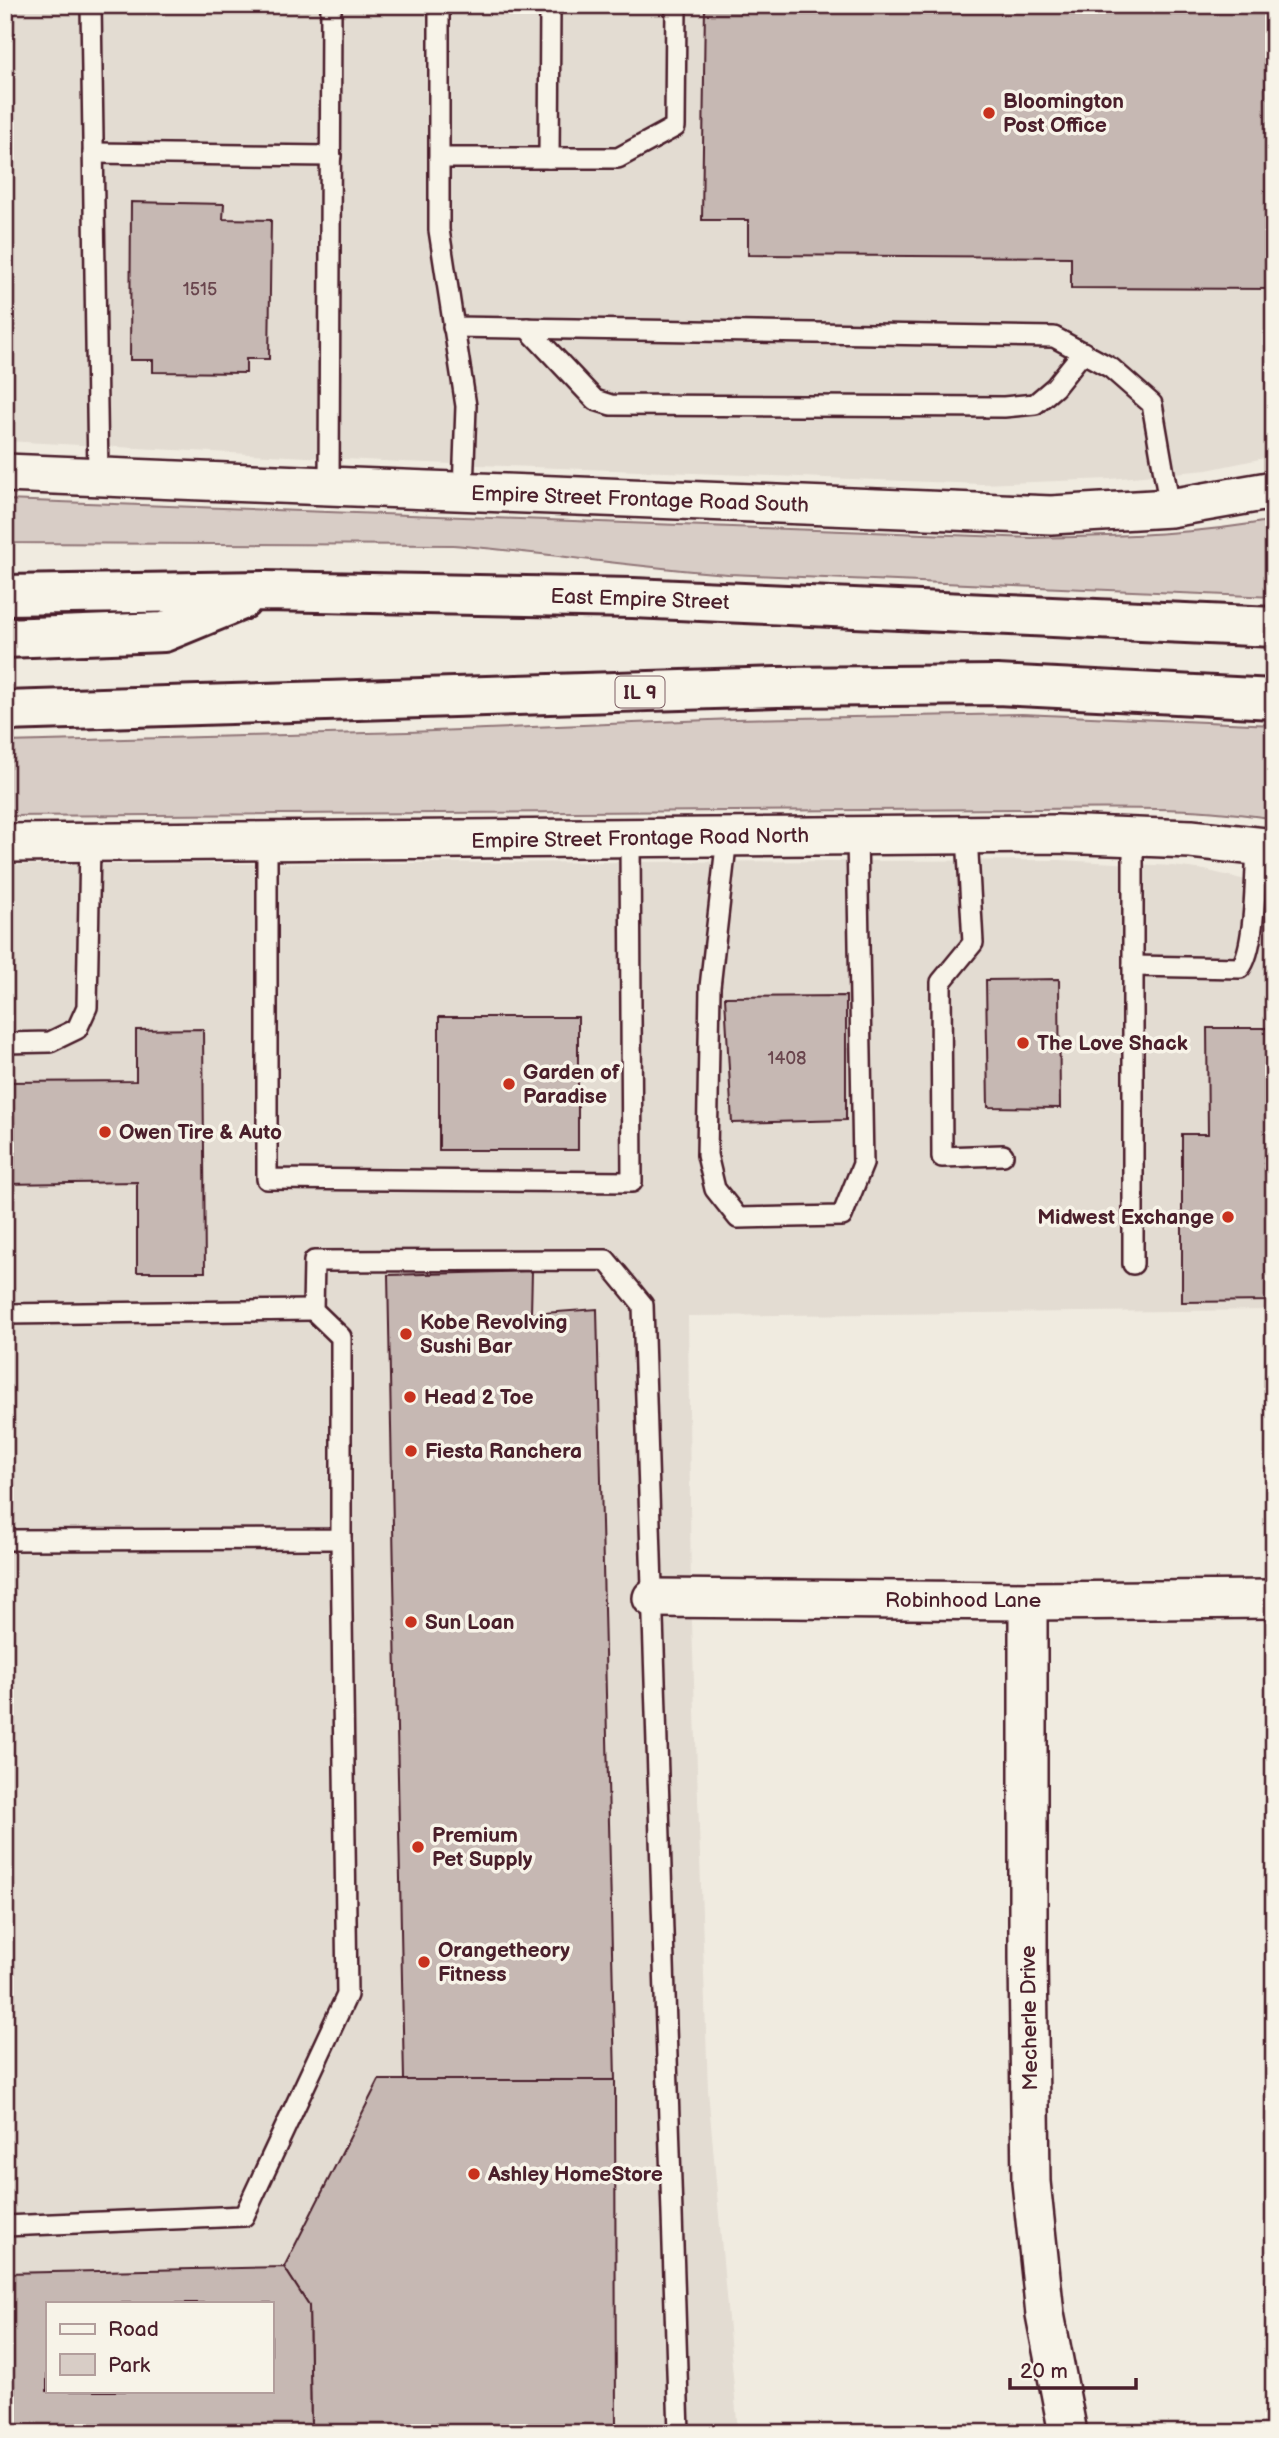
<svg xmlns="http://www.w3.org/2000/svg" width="1279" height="2438" font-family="'Balsamiq Sans',sans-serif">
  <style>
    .built { fill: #e3dcd2; fill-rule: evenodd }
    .green { fill: #d8cdc6; stroke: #917678; stroke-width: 2 }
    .building { fill: #c6b8b3; stroke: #4a1f2b; stroke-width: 2; fill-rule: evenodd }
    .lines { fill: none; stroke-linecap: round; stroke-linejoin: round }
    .service-casing { stroke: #4a1f2b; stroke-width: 24 }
    .minor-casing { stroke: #4a1f2b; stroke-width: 42 }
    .primary-casing { stroke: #4a1f2b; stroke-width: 44 }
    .service { stroke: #f7f3e8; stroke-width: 19 }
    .minor { stroke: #f7f3e8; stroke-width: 37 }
    .primary { stroke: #f7f3e8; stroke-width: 38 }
    .poi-dot { fill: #c8321e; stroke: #f7f3e8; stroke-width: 2.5 }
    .labels { text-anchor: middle; stroke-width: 7; stroke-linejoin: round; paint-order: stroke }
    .number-label { font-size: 18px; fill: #69454d }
    .shield { fill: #f7f3e8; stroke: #7e5f64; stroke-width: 2 }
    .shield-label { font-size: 19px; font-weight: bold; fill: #4a1f2b }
    .poi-label { font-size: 21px; font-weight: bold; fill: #4a1f2b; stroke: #f7f3e8; text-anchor: start }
    .street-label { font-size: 21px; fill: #4a1f2b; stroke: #f7f3e8 }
  </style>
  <rect width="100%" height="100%" fill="#f0ebe0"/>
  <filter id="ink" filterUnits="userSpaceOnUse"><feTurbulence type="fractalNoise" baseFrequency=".0143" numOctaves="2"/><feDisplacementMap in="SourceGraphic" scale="14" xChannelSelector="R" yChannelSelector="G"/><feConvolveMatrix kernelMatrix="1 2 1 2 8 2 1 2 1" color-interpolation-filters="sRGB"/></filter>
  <g filter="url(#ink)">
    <g class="built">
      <path d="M5 5H1274V456L1207 470 1110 479 982 484 402 462 5 441Z"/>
      <path d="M1059 860 1173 866 1205 870 1274 887V1310L688 1316 691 1594 708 2090 738 2433H5V865ZM47 2303H271V2391H47Z"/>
    </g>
    <g class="green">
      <path d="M5 500 1032 538C1113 536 1194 535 1274 520V597L728 574C636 567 545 553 453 545L5 543Z"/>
      <path d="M1022 714 1274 725V819C1192 805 1099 809 1015 809L5 816V742L408 732 735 719Z"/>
    </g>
    <g class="building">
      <path d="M705 5H1274V289L1071 288V257L748 255V220H702Z"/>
      <path d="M131 202 224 204 223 219 271 220 269 359H246V373L153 372V360H130Z"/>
      <path d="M1059 979 1060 1108 988 1107 986 980Z"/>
      <path d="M846 996V1120L732 1123 725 997Z"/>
      <rect x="439" y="1017" width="139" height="133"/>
      <path d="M1207 1028H1274V1301L1182 1302V1134H1208Z"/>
      <path d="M203 1029 205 1272H137V1182L5 1184V1082L136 1081V1030Z"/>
      <path d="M532 1271 531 1314 597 1309 615 2080H404L388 1275Z"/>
      <path d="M379 2080H615L616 2433H311L309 2306 284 2267Z"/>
      <path d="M284 2267 309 2306 311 2433H5V2273ZM47 2303H271V2391H47Z"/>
    </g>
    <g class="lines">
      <defs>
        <g id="service">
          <path d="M91 5 98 476"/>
          <path d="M439 5V230L466 406 463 491"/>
          <path d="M93 153 331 156"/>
          <path d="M439 158H618L675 127 676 5"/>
          <path d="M549 158 550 5"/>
          <path d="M453 327 1054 337 1111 368 1152 404 1170 508"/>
          <path d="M527 328 595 400 611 405 1004 407 1035 404 1055 387 1083 352"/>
          <path d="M329 485 331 5"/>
          <path d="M967 835 973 943 941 982 942 1157 1003 1155"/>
          <path d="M727 837 710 987 707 1155 715 1189 738 1218 842 1216 863 1164 857 835"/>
          <path d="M267 842V1179L632 1182 630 839"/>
          <path d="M1133 966 1240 968C1256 949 1255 874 1257 846"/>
          <path d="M5 1043 50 1042 77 1029 87 1007 90 843"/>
          <path d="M1133 1264V837"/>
          <path d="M5 1314 313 1310"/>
          <path d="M5 1540 341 1539V1337L313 1310 314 1261 606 1260 643 1305 679 2433"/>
          <path d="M5 2226 244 2216 347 1995 341 1539"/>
        </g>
        <g id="minor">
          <path d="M5 473 1051 515 1170 508 1274 490"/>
          <path d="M5 843 1057 834 1191 839 1274 848"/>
          <path d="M652 1598 1028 1601 1274 1599"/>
          <path d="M1028 1601V1958L1031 2182 1045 2314 1068 2433"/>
        </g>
        <g id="primary">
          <path d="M5 595 264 591 633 598 1274 627"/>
          <path d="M5 638 164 632 242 600"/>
          <path d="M5 711 777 687 997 685 1274 699"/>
        </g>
      </defs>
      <use href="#service" class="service-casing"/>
      <use href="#minor" class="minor-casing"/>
      <use href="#primary" class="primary-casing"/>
      <use href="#service" class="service"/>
      <use href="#minor" class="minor"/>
      <use href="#primary" class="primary"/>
    </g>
  </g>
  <g class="poi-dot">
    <circle cx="989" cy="113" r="7"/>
    <circle cx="1023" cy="1043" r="7"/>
    <circle cx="509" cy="1084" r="7"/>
    <circle cx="105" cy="1132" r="7"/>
    <circle cx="1228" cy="1217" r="7"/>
    <circle cx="406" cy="1334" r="7"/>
    <circle cx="410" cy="1397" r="7"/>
    <circle cx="411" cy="1451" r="7"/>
    <circle cx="411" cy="1622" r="7"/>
    <circle cx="418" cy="1847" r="7"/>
    <circle cx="424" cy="1962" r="7"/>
    <circle cx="474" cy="2174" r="7"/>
  </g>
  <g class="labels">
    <g class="number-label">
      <text x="200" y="295">1515</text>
      <text x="787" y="1064">1408</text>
    </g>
    <rect class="shield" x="615.5" y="676.5" width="49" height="31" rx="5"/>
    <g class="shield-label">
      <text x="640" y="699">IL 9</text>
    </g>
    <g class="poi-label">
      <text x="1003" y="108">Bloomington<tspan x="1003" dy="24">Post Office</tspan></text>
      <text x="1037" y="1050">The Love Shack</text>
      <text x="523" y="1079">Garden of<tspan x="523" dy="24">Paradise</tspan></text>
      <text x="119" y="1139">Owen Tire &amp; Auto</text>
      <text x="1214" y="1224" text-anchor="end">Midwest Exchange</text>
      <text x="420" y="1329">Kobe Revolving<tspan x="420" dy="24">Sushi Bar</tspan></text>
      <text x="424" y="1404">Head 2 Toe</text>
      <text x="425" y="1458">Fiesta Ranchera</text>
      <text x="425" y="1629">Sun Loan</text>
      <text x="432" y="1842">Premium<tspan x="432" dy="24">Pet Supply</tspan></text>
      <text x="438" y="1957">Orangetheory<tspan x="438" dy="24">Fitness</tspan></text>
      <text x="488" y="2181">Ashley HomeStore</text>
    </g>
    <g class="street-label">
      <text transform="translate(640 499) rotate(2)" y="7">Empire Street Frontage Road South</text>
      <text transform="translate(640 599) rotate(2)" y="7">East Empire Street</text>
      <text transform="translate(640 838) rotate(-1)" y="7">Empire Street Frontage Road North</text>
      <text x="963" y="1607">Robinhood Lane</text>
      <text transform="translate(1029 2018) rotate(-91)" y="7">Mecherle Drive</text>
    </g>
  </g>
  <rect width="1279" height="2438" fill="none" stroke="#f7f3e8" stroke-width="28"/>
  <rect x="14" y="14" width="1251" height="2410" fill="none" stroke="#4a1f2b" stroke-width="2.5" filter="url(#ink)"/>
  <rect x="46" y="2302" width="228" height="91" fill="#f7f3e8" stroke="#b29e9c" stroke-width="2"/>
  <rect x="60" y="2324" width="35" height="10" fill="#f7f3e8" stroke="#b29e9c" stroke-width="2"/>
  <text x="108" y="2336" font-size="21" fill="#4a1f2b">Road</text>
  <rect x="60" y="2354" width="35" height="21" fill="#d8cdc6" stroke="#b29e9c" stroke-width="2"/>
  <text x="108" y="2372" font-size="21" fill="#4a1f2b">Park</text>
  <path d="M1010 2378v10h126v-10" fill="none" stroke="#4a1f2b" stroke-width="3.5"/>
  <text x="1020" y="2378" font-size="21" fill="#4a1f2b" stroke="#f7f3e8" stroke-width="5" paint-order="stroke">20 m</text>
</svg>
